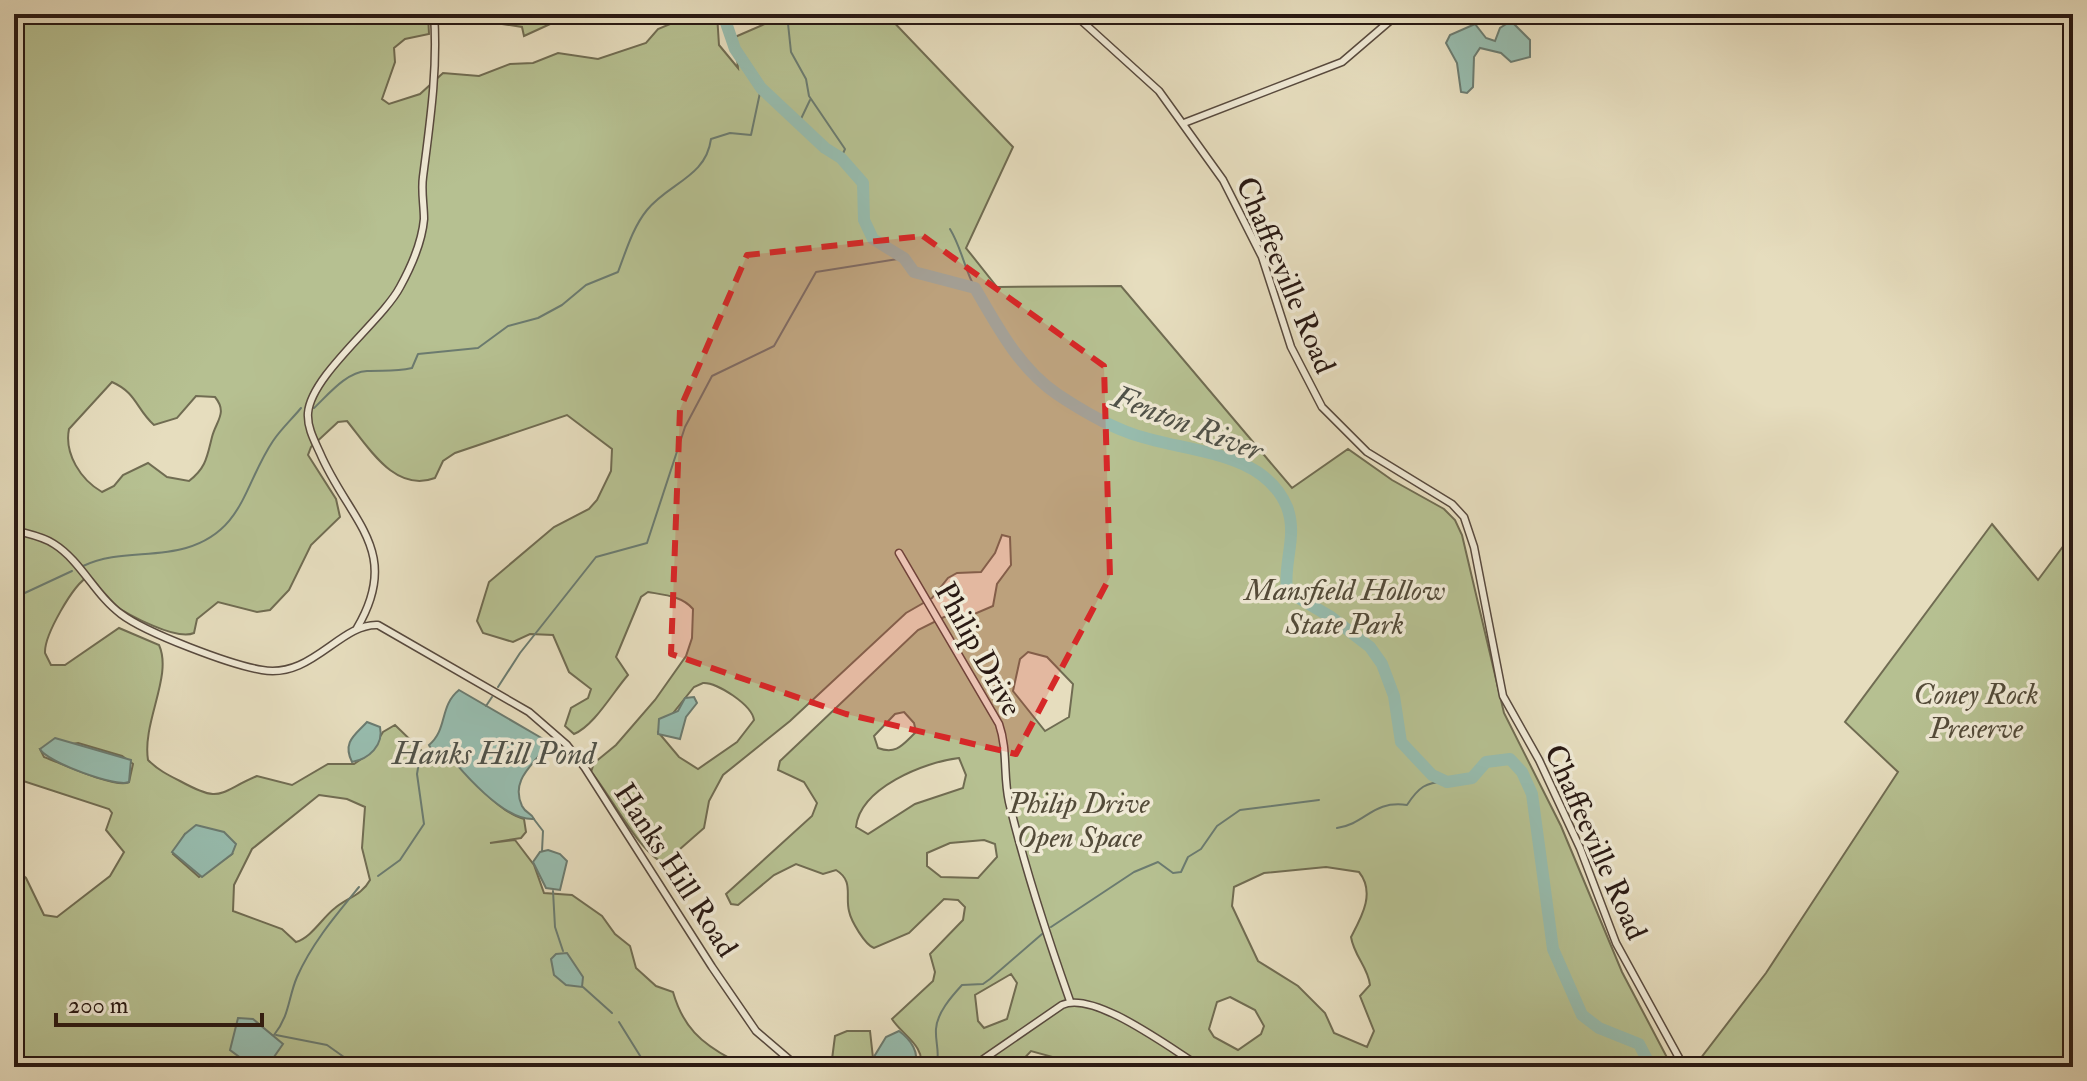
<svg xmlns="http://www.w3.org/2000/svg" width="2087" height="1081" font-family="'IM FELL Double Pica',serif">
  <style>
    .green { fill: #b6c091; stroke: #706c52; stroke-width: 2; fill-rule: evenodd }
    .water { fill: #97bcae; stroke: #6b7b70; stroke-width: 2 }
    .lines { fill: none; stroke-linecap: round; stroke-linejoin: round }
    .stream { stroke: #6b7b70; stroke-width: 2 }
    .river { stroke: #97bcae; stroke-width: 12 }
    .minor-casing { stroke: #584a3e; stroke-width: 9 }
    .minor { stroke: #efe9d5; stroke-width: 6 }
    .marked { fill: #d62828; fill-opacity: 0.2; stroke: #d62828; stroke-width: 6; stroke-dasharray: 16 10; stroke-linejoin: round }
    .labels { text-anchor: middle; stroke-width: 7; stroke-linejoin: round; paint-order: stroke }
    .street-label { font-size: 30px; fill: #291913; stroke: #efe9d5 }
    .park-label { font-size: 30px; font-style: italic; fill: #534b39; stroke: #efe9d5 }
    .water-label { font-size: 32px; font-style: italic; fill: #505249; stroke: #efe9d5 }
  </style>
  <rect width="100%" height="100%" fill="#e6ddbe"/>
  <filter id="stains"><feTurbulence type="fractalNoise" baseFrequency=".0025" numOctaves="4"/><feColorMatrix values="0 0 0 0 .2 0 0 0 0 .09 0 0 0 0 .02 0 0 0 .5 -.17"/></filter>
  <radialGradient id="worn" r=".72"><stop offset=".6" stop-color="#630" stop-opacity="0"/><stop offset="1" stop-color="#630" stop-opacity=".3"/></radialGradient>
  <g class="green">
    <path d="M14 14H428L429 34 405 39 394 48 395 62 382 99 389 104 420 94 443 73 479 76 510 64 533 63 558 53 598 59 646 43 658 29 675 22 677 14H717L719 45 738 68 735 37 788 14H886L1013 147 966 248 997 287 1121 286 1292 488 1348 449 1392 480 1444 509 1455 520 1462 535 1504 713 1561 826 1622 972 1672 1067H1069L1064 1060 1031 1051 1016 1067H920C927 1047 901 1034 892 1019L933 981 935 972 930 954 963 920 965 907 958 900 944 899 909 933 874 948C865 945 851 921 849 911 845 895 854 881 836 870L823 874 796 864 774 875 738 905 731 904 726 894 812 816 817 803 804 782 778 770 780 761 918 630 944 617 972 615 993 606 997 584 1011 565 1010 537 1002 535 995 553 981 572 957 573 948 578 932 598 906 613 790 721 723 775 709 801 704 828 664 863C640 854 610 794 591 772L594 763 616 745 655 700 686 656 692 638 693 609C682 596 665 595 648 592L641 597 616 657 628 675C613 692 594 726 574 734L565 726 571 708 588 698 591 689 569 672 553 635 530 634 513 642 483 633 477 621 489 582 554 527 589 509 597 500 611 471 612 449 567 415 455 453 443 461 435 478C395 493 369 448 347 421L338 422 311 447 308 455 336 499 340 517 311 545 289 590 270 610 257 612 218 602 197 619 194 633C177 641 128 615 113 604 103 597 99 583 89 576 73 584 44 636 45 653L51 665H65L119 628 159 645C173 676 142 722 148 760 158 770 168 775 180 781 222 804 217 793 257 776L292 785 328 764H354L370 753 383 732 395 725 427 756 431 749H444C462 769 498 813 524 819L526 832 521 838 490 843 515 840 534 865 544 893 572 895 602 916 615 934 630 946 636 968 656 986 673 992C683 1027 701 1043 731 1059L734 1067H14V868L26 878 44 915 57 917 110 876 124 852 106 830 112 813 109 809 14 778ZM112 382C137 393 136 409 154 425L177 418 196 396 215 397C228 413 216 421 212 437 207 457 206 468 189 481L167 477 148 463 123 475 114 486 102 492C81 480 64 454 69 429ZM1028 652 1047 657 1073 684 1069 717 1045 731 1013 691 1020 659ZM703 683C717 682 752 705 754 720L737 742 698 769 679 757 658 732 694 687ZM904 712 914 723 916 732C903 744 897 755 878 748L874 736 895 714ZM78 743 122 756 133 764 129 782C116 789 61 763 44 757L40 749ZM959 758 966 775 963 788 915 804 868 834 856 827C860 788 924 762 959 758ZM319 795 347 799 365 807 362 848 370 880C362 895 347 898 335 908 322 918 312 937 296 942L282 929 233 911 234 885 252 849ZM185 834 232 854 199 877 173 854ZM984 840 995 844 997 857 978 878 941 877 927 866V853L950 843ZM1326 867 1359 872C1376 893 1361 918 1351 937 1354 956 1368 967 1370 985L1360 996 1374 1031 1367 1047 1334 1033 1325 1013 1298 986 1258 961 1232 906 1234 887 1264 873ZM1011 974 1017 983 1007 1019 984 1028 978 1021 975 995ZM1230 997 1255 1010 1264 1026 1261 1034 1238 1050 1214 1037 1209 1029 1217 1002Z"/>
    <path d="M490 14H572L524 36 522 27 496 23Z"/>
    <path d="M1992 524 2038 580 2073 533V1067H1694L1766 973 1898 772 1845 722Z"/>
    <path d="M847 1031H870L874 1067H831L835 1036Z"/>
  </g>
  <g class="water">
    <path d="M1511 21 1530 40V57L1511 62 1501 53 1480 48 1474 57 1473 87 1467 93 1461 92 1457 63 1446 43 1450 35 1475 24 1486 38 1495 41 1500 28Z"/>
    <path d="M459 690 545 740 546 747C533 765 510 780 522 806 526 814 532 813 534 819 504 821 462 772 444 749H431L429 745C448 729 439 706 459 690Z"/>
    <path d="M694 697 697 703 686 717 680 739 658 734 659 719 678 711 685 698Z"/>
    <path d="M367 722 380 727C384 745 369 759 352 762 342 742 355 735 367 722Z"/>
    <path d="M55 738 131 760 129 782C118 788 46 762 40 749Z"/>
    <path d="M196 825 224 832 236 844 232 854 202 877 172 852 185 834Z"/>
    <path d="M548 850 560 854 567 861 560 890 546 888 533 862 540 852Z"/>
    <path d="M567 953 583 977 582 987 566 985 554 975 551 959 556 954Z"/>
    <path d="M238 1018 253 1019 283 1044 267 1067H253L230 1050Z"/>
    <path d="M899 1031C910 1039 921 1053 914 1067H874L872 1060 886 1037Z"/>
  </g>
  <g class="lines">
    <g class="stream">
      <path d="M787 14 791 52 806 79 809 96 845 149 841 158"/>
      <path d="M799 123 810 100"/>
      <path d="M950 229C962 249 964 268 975 288"/>
      <path d="M314 408C328 395 346 372 367 371 384 370 394 372 412 368L418 354 478 348 508 326 538 318 562 305 586 285 618 272C626 251 633 227 647 210 669 183 706 177 711 139L730 133 751 135 761 88"/>
      <path d="M83 566C116 550 152 558 186 548 244 531 244 484 273 441 281 429 292 419 301 408"/>
      <path d="M14 598 72 571"/>
      <path d="M498 687 520 653 596 557 647 543 685 427 712 376 774 346 816 272 904 258"/>
      <path d="M486 706 492 697"/>
      <path d="M533 818 543 831 542 851"/>
      <path d="M1337 828C1366 824 1372 800 1407 805 1418 788 1426 781 1447 782"/>
      <path d="M378 876 400 860 424 824 417 774 420 756 432 749"/>
      <path d="M553 891 555 927 563 951"/>
      <path d="M1051 927 1134 872 1158 862 1173 873 1181 872 1188 857 1201 849 1217 826 1240 810 1319 800"/>
      <path d="M583 987 612 1013"/>
      <path d="M619 1022 647 1067"/>
      <path d="M274 1035C290 1015 288 998 297 977 312 943 336 915 359 887"/>
      <path d="M276 1035 327 1045 358 1067"/>
      <path d="M935 1067C941 1054 935 1043 936 1029 937 1013 951 997 962 985L983 984 990 979 1042 934"/>
    </g>
    <path class="river" d="M723 14 735 49 761 88 825 148 841 158 863 183 864 220 873 239 904 258 914 272 975 288C997 326 1019 368 1057 394 1078 408 1103 423 1127 432 1179 453 1262 447 1287 507 1298 536 1283 562 1287 591L1331 617 1370 647 1382 664 1394 696 1401 742 1432 775 1447 782 1472 778 1486 762 1510 759 1522 772 1532 794 1553 949 1582 1015 1599 1028 1639 1044 1651 1067"/>
    <defs>
      <g id="minor">
        <path d="M1074 14 1159 91 1223 180 1262 257 1291 347 1322 407 1367 452 1452 504 1464 517 1474 547 1503 696 1539 760 1580 848 1616 943 1684 1067"/>
        <path d="M1184 123 1342 62 1398 14"/>
        <path d="M14 530C27 534 42 536 54 544 81 561 95 595 121 614 146 633 231 665 262 670 312 679 340 623 378 625L529 712 567 745 585 768 712 967 756 1031 798 1067"/>
        <path d="M899 553 999 724C1008 750 1003 776 1009 802 1025 869 1047 936 1070 1001"/>
        <path d="M357 628C403 550 349 521 320 453 314 440 307 427 308 413 311 375 382 321 400 287 411 267 422 242 424 219 424 205 421 191 423 177 430 122 438 69 434 14"/>
        <path d="M972 1067 1062 1005C1094 990 1171 1049 1201 1067"/>
      </g>
    </defs>
    <use href="#minor" class="minor-casing"/>
    <use href="#minor" class="minor"/>
  </g>
  <path class="marked" d="M923 236 1104 366 1110 577 1016 754 846 714 671 654 680 409 747 255Z"/>
  <g class="labels">
    <g class="street-label">
      <text transform="translate(1286 275) rotate(67)" y="10">Chaffeeville Road</text>
      <text transform="translate(979 649) rotate(61)" y="10">Philip Drive</text>
      <text transform="translate(1596 842) rotate(66)" y="10">Chaffeeville Road</text>
      <text transform="translate(676 870) rotate(57)" y="10">Hanks Hill Road</text>
    </g>
    <g class="park-label">
      <text x="1345" y="600">Mansfield Hollow<tspan x="1345" dy="34">State Park</tspan></text>
      <text x="1976" y="704">Coney Rock<tspan x="1976" dy="34">Preserve</tspan></text>
      <text x="1079" y="813">Philip Drive<tspan x="1079" dy="34">Open Space</tspan></text>
    </g>
    <g class="water-label">
      <text transform="translate(1188 423) rotate(21)" y="11">Fenton River</text>
      <text x="494" y="764">Hanks Hill Pond</text>
    </g>
  </g>
  <rect width="2087" height="1081" fill="none" stroke="#e6ddbe" stroke-width="48"/>
  <rect x="16" y="16" width="2055" height="1049" fill="none" stroke="#291913" stroke-width="4"/>
  <rect x="24" y="24" width="2039" height="1033" fill="none" stroke="#291913" stroke-width="2"/>
  <path d="M56 1013v12h206v-12" fill="none" stroke="#291913" stroke-width="4"/>
  <text x="68" y="1013" font-size="24" fill="#291913" stroke="#efe9d5" stroke-width="6" paint-order="stroke">200 m</text>
  <rect width="100%" height="100%" filter="url(#stains)"/>
  <rect width="100%" height="100%" fill="url(#worn)"/>
</svg>
